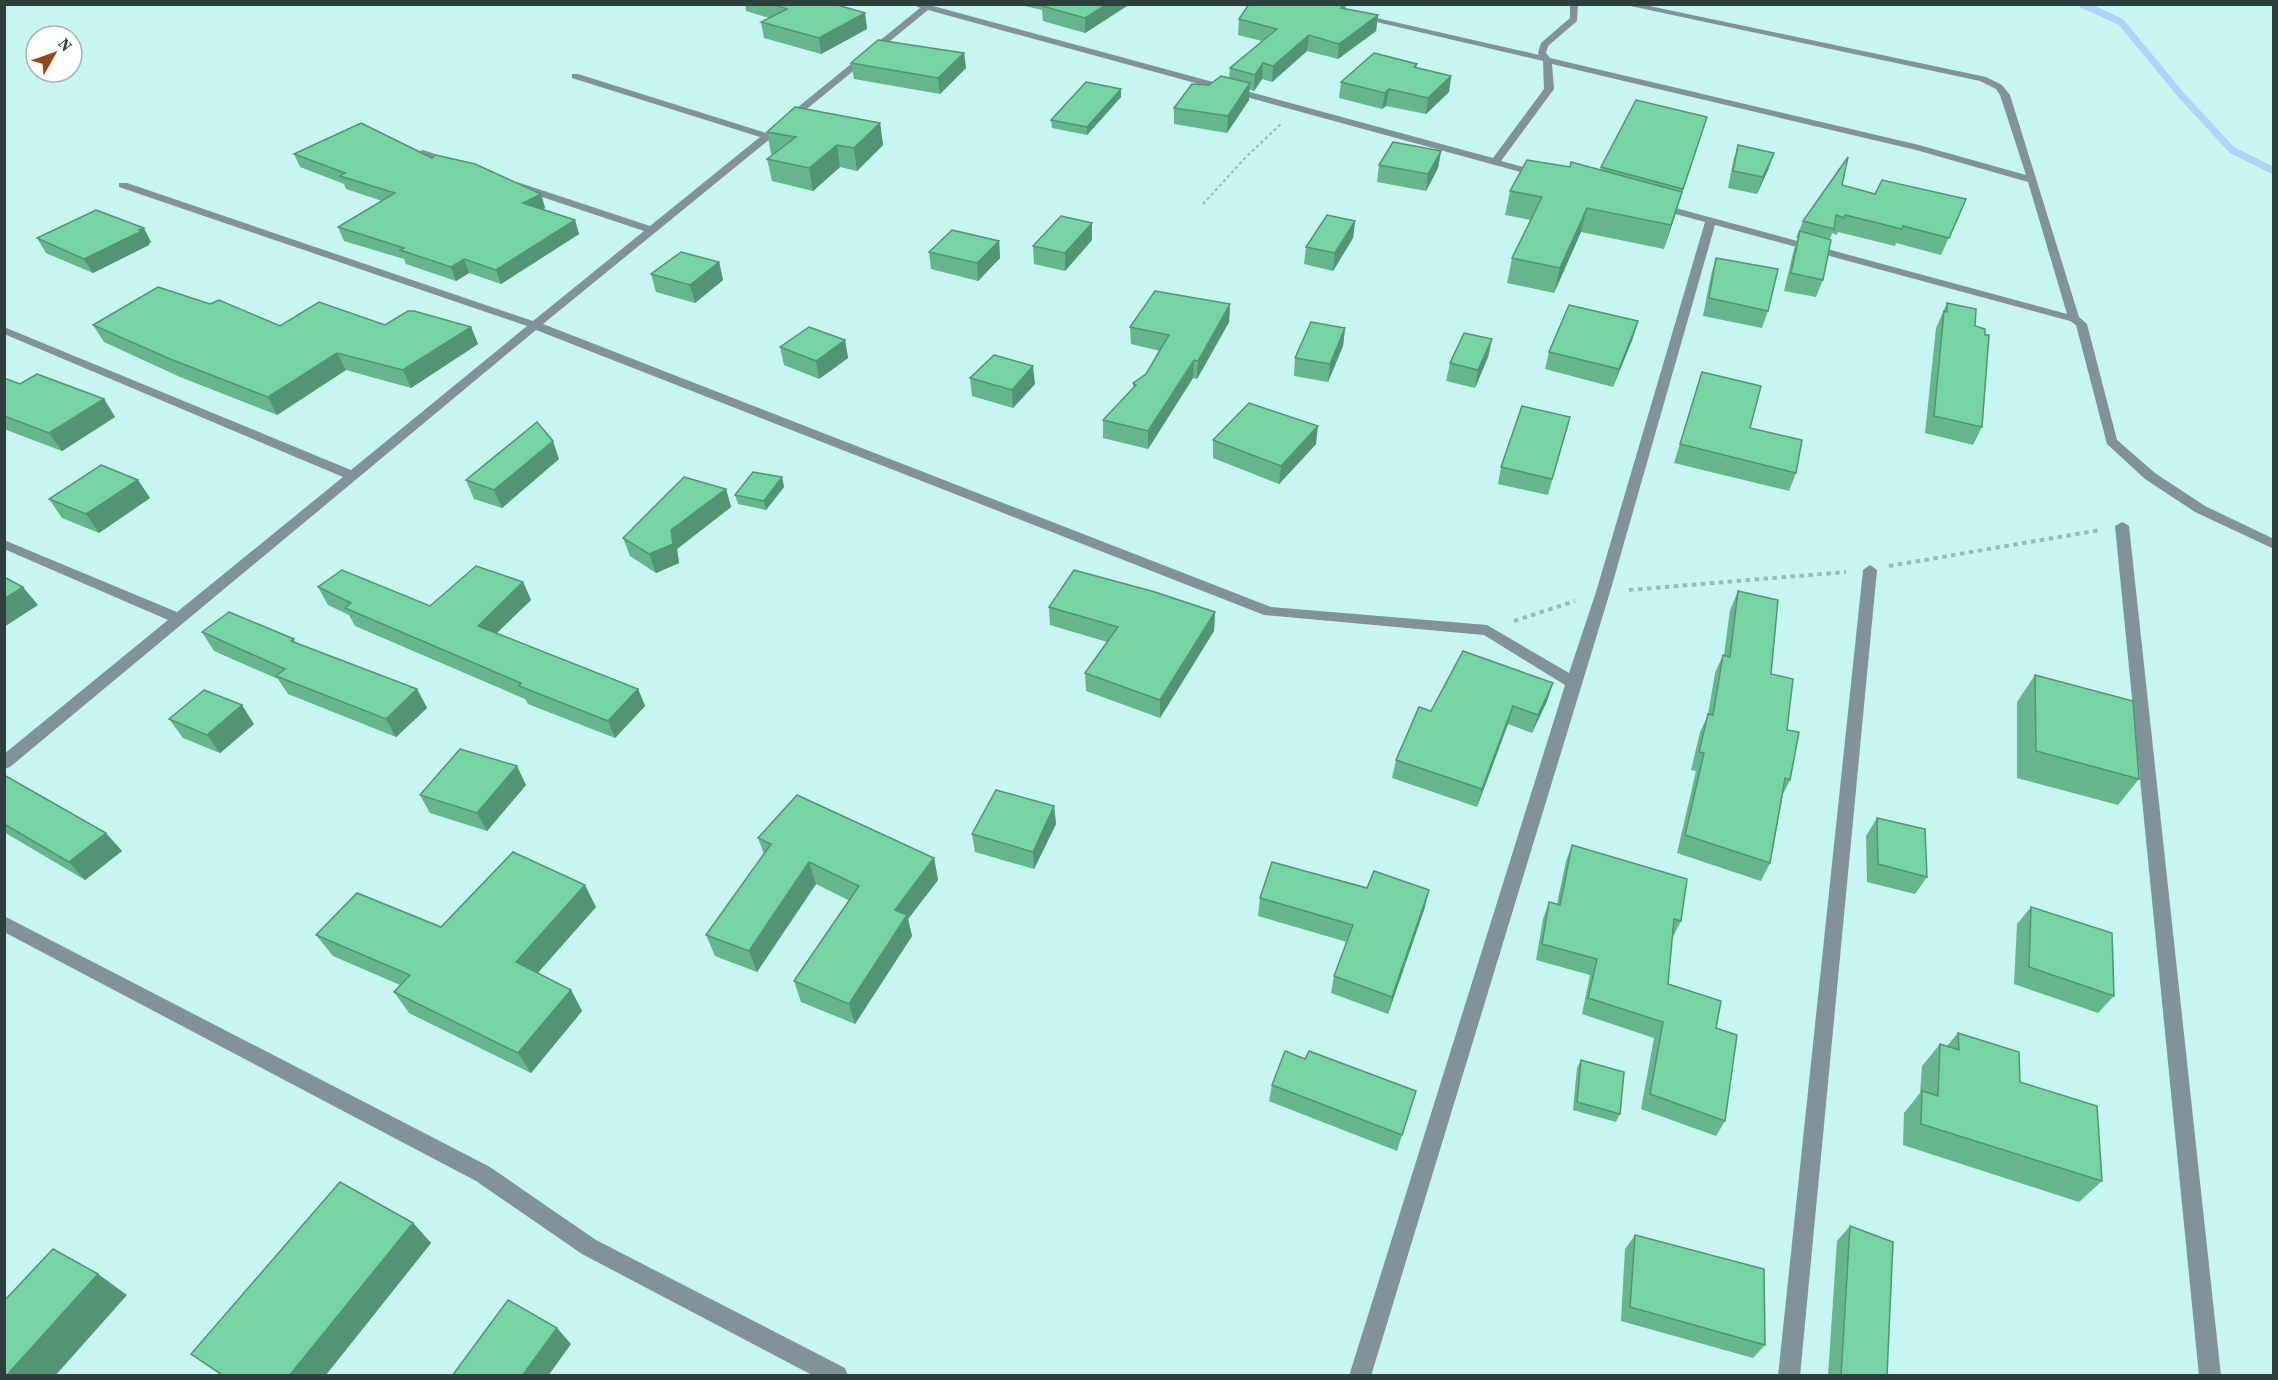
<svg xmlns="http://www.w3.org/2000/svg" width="2278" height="1380" font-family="'Source Serif 4',serif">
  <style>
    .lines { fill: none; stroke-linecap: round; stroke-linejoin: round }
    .stream { stroke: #abd6fa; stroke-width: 7 }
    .path-far1 { stroke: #97bcb8; stroke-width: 2; stroke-dasharray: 3 3; stroke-linecap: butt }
    .path { stroke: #97bcb8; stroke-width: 4; stroke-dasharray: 4.5 4.5; stroke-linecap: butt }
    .minor { fill: #819398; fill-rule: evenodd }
    .wall { fill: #65b58d }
    .shaded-wall { fill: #529473 }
    .building { fill: #75d3a4; stroke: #529473; stroke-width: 1.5 }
  </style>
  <rect width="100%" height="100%" fill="#c7f5f0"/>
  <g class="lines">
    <path class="stream" d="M2082 4 2121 22 2181 95 2232 150 2274 171"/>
    <path class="path-far1" d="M1203 204 1247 156 1282 123"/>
    <g class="path">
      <path d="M1889 566 2100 530"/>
      <path d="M1629 590 1846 572"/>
      <path d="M1514 621 1575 601"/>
    </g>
    <g class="minor">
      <path d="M912 4H934L933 6 1493 158 1544 89 1543 61 1355 17V13L1539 55 1538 53 1541 43 1570 18V4H1578L1577 21 1548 46 1546 53 1550 58 1919 145 2026 175 2000 95 1996 89 1980 81 1621 4H1640L1986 77 2002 85 2010 95 2079 317 2087 324 2117 440 2155 473 2205 506 2274 539V549L2195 512 2145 479 2107 444 2076 325 2070 321 1715 225 1610 592 1371 1376H1349L1565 685 1484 635 1264 615 536 330 10 767 4 769V754L168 620 4 549V540L177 612 343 477 4 334V327L351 470 527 326 119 187V183H127L533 321 644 231 509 186V182H517L650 226 760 137 572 78V74H578L766 133 920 8ZM928 10 1542 178 1547 175 1546 173 1501 161 1554 89 1552 64 1916 150 2028 182 2067 314 1661 204H1653V208L1705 222 1596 592 1569 673 1487 625 1271 607 543 324Z"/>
      <path d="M423 150 456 161 458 163 453 166 420 155V151Z"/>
      <path d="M2122 522 2129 526 2221 1376H2199L2115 526Z"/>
      <path d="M1870 565 1877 570 1800 1376H1778L1863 570Z"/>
      <path d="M4 916 490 1167 596 1240 845 1368 848 1376H814L582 1254 476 1181 4 932Z"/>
    </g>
  </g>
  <g class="wall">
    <path d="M745 4H834L865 13 867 29 821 54 764 38 761 22 769 18 746 11Z"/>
    <path d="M1016 4H1130L1085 33 1043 21 1042 10Z"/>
    <path d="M1249 4H1346V9L1378 15 1376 31 1338 59 1307 51 1272 82 1262 79 1254 91 1249 89V100L1227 133 1174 124V108L1209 85 1229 78 1230 68 1262 41 1238 35 1239 19Z"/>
    <path d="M964 53 966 68 940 94 854 79 851 63Z"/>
    <path d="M1417 64 1416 68 1451 76 1449 92 1426 114 1386 106 1382 109 1339 98 1341 82Z"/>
    <path d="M1121 97 1087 135 1052 128 1051 120Z"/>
    <path d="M880 123 883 145 857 171 840 167 813 191 772 181 767 159 773 155 771 154 767 132Z"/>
    <path d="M1702 133 1664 249 1581 232 1554 293 1507 283 1512 258 1531 220 1505 215 1510 191 1570 167 1600 170 1601 167Z"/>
    <path d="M1738 145 1774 153 1768 170 1757 194 1728 188 1733 162Z"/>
    <path d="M1441 151 1438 168 1426 191 1377 182 1379 165Z"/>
    <path d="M294 154 432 158 541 194 545 208 543 209 575 220 579 234 501 284 469 273 456 281 406 264 404 259 344 241 338 227 382 201 346 189 344 184 300 167Z"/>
    <path d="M1842 185 1875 194 1966 199 1941 255 1896 243 1895 246 1838 232 1837 235 1832 233 1830 239 1823 280 1816 297 1784 291 1794 249 1798 238H1796L1803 221Z"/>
    <path d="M1355 221 1353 238 1333 271 1304 264 1306 247Z"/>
    <path d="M37 238 151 242 149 244V245L93 273 46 253Z"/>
    <path d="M1092 240 1065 271 1034 264 1033 246Z"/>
    <path d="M999 241 1000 258 978 281 931 269 929 252Z"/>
    <path d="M1716 258 1768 311 1762 328 1703 316 1711 275Z"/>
    <path d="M719 262 723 280 695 303 656 292 651 274Z"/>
    <path d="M1947 303 1985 335 1982 427 1973 445 1925 433 1936 328Z"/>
    <path d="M1230 304 1229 322 1197 379 1193 378 1148 449 1103 438V420L1133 388V383L1146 374 1160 351 1131 344 1130 327Z"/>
    <path d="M93 325 280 326 385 325 471 327 478 344 411 388 346 370 277 415 180 377 104 342Z"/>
    <path d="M1345 328 1343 346 1328 382 1294 376 1295 358Z"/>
    <path d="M1633 338 1613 387 1545 369 1549 352Z"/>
    <path d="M1492 339 1488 357 1475 388 1446 381 1450 363Z"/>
    <path d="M845 340 848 358 819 379 784 365 780 347Z"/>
    <path d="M1702 372 1750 428 1796 473 1789 491 1674 463Z"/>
    <path d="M4 378 20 384 104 399 115 417 62 451 4 429Z"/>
    <path d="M970 378 1035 384 1013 408 972 396Z"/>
    <path d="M1570 417 1548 495 1498 484 1501 467Z"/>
    <path d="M1213 440 1316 444 1279 484 1213 458Z"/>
    <path d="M559 459 502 508 474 499 466 480Z"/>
    <path d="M782 477 784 487 766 510 738 504 735 495Z"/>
    <path d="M138 480 150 498 99 533 62 518 49 499Z"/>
    <path d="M726 489 731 507 677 549 679 563 656 573 630 556 623 538Z"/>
    <path d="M523 582 531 600 497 633 638 689 645 706 615 738 528 704 525 699 355 626 349 615 328 605 318 587 430 606Z"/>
    <path d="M1738 591 1771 674 1787 730 1790 780 1783 794 1770 863 1761 881 1677 853 1696 771 1691 770 1700 732 1708 715 1715 673 1723 655H1724L1730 610Z"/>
    <path d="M1049 607 1215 612 1214 631 1160 718 1086 691 1085 673 1107 642 1050 625Z"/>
    <path d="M202 632 294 639 296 644 417 689 427 708 396 737 288 694 278 679 214 651Z"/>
    <path d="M2035 675 2139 779 2118 805 2017 778V702Z"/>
    <path d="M1553 683 1547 701 1532 733 1508 724 1477 807 1392 778 1396 760 1431 711Z"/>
    <path d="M169 719 254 724 220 753 183 738Z"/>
    <path d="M4 775 122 851 85 880 4 832Z"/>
    <path d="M526 785 487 831 430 813 420 795Z"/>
    <path d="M1054 806 1056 824 1034 869 975 852 972 834Z"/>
    <path d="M1877 818 1927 877 1915 894 1867 882 1866 836Z"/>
    <path d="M758 838 934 858 938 880 908 919 912 936 855 1024 801 1002 794 981 850 901 816 884 757 972 715 956 706 935 764 854Z"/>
    <path d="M1572 845 1681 921 1673 937H1672L1668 984 1716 1028 1725 1121 1716 1136 1641 1109 1654 1038 1582 1014 1590 975 1536 960 1543 919 1549 902 1557 904 1566 861Z"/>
    <path d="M1260 898 1425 907 1388 1014 1331 993 1334 976 1347 942 1258 916Z"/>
    <path d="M596 907 537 973 571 990 582 1011 531 1073 409 1013 394 992 400 985 333 956 316 935 441 927Z"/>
    <path d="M2031 907 2114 996 2098 1013 2014 984 2017 924Z"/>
    <path d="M1958 1033 2020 1082 2102 1181 2079 1202 1903 1145 1904 1113 1920 1093 1922 1066 1940 1044 1947 1046Z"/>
    <path d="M1305 1059 1416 1091 1397 1151 1269 1101 1272 1085Z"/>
    <path d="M1581 1060 1620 1114 1616 1122 1573 1110 1577 1068Z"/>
    <path d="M413 1223 431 1243 325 1376H222L191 1354Z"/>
    <path d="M1850 1226 1887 1376H1828L1837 1241Z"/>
    <path d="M1635 1235 1765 1345 1753 1358 1621 1321 1625 1249Z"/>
  </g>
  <g class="shaded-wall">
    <path d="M1107 4H1130L1085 33V18Z"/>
    <path d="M865 13 867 29 821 54 819 38Z"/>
    <path d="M1378 15 1376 31 1338 59 1339 44Z"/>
    <path d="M1309 35 1307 51 1272 82 1273 66Z"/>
    <path d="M964 53 966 68 940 94 938 78Z"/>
    <path d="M1263 63 1262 79 1254 91 1255 75Z"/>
    <path d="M1451 76 1449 92 1426 114 1428 98Z"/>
    <path d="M1250 83 1249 100 1227 133 1228 116Z"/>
    <path d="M1121 89V97L1087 135V127Z"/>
    <path d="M1389 89 1386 106 1382 109 1385 93Z"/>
    <path d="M880 123 883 145 857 171 854 148Z"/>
    <path d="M837 145 840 167 813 191 809 168Z"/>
    <path d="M1441 151 1438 168 1426 191 1428 174Z"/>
    <path d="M1774 153 1768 170 1757 194 1763 177Z"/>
    <path d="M1682 192 1675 216 1664 249 1671 225Z"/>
    <path d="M541 194 545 208 528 216 523 203Z"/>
    <path d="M1587 208 1581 232 1554 293 1560 268Z"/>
    <path d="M575 220 579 234 501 284 496 270Z"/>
    <path d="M1355 221 1353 238 1333 271 1335 253Z"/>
    <path d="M1092 223V240L1065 271V253Z"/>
    <path d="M144 228 151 242 149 244V245L93 273 84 259Z"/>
    <path d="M999 241 1000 258 978 281 977 263Z"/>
    <path d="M464 259 469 273 456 281 451 267Z"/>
    <path d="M719 262 723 280 695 303 690 285Z"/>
    <path d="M1230 304 1229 322 1197 379 1198 361Z"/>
    <path d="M1638 321 1633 338 1613 387 1619 369Z"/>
    <path d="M471 327 478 344 411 388 403 370Z"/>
    <path d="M1345 328 1343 346 1328 382 1330 364Z"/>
    <path d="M1492 339 1488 357 1475 388 1478 370Z"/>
    <path d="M845 340 848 358 819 379 816 361Z"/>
    <path d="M337 353 346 370 277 415 268 397Z"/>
    <path d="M1194 360 1193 378 1148 449V431Z"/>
    <path d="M1033 366 1035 384 1013 408 1012 390Z"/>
    <path d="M104 399 115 417 62 451 49 433Z"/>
    <path d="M1318 426 1316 444 1279 484 1281 466Z"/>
    <path d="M553 441 559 459 502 508 494 490Z"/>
    <path d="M782 477 784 487 766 510 764 501Z"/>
    <path d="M138 480 150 498 99 533 86 514Z"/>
    <path d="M726 489 731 507 677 549 679 563 656 573 649 554 671 530Z"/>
    <path d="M523 582 531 600 486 643 478 626Z"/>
    <path d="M23 587 38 605 4 627V599Z"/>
    <path d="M1215 612 1214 631 1160 718V700Z"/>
    <path d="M1553 683 1547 701 1532 733 1538 715Z"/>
    <path d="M417 689 427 708 396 737 386 719Z"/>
    <path d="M638 689 645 706 615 738 608 721Z"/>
    <path d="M242 705 254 724 220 753 207 735Z"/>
    <path d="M1513 706 1508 724 1477 807 1482 789Z"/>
    <path d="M517 766 526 785 487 831 477 813Z"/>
    <path d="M1054 806 1056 824 1034 869 1033 852Z"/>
    <path d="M106 833 122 851 85 880 69 862Z"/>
    <path d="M934 858 938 880 908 919 912 936 855 1024 849 1004 895 910Z"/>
    <path d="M809 862 816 884 757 972 749 951Z"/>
    <path d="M585 885 596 907 529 983 516 962Z"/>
    <path d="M1429 890 1425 907 1388 1014 1392 997Z"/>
    <path d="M571 990 582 1011 531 1073 518 1053Z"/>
    <path d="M413 1223 431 1243 325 1376H289Z"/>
    <path d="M98 1274 127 1295 55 1376H6Z"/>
    <path d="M557 1328 571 1344 548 1376H522Z"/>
  </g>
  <g class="building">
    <path d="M773 4H834L865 13 819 38 761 22 787 9Z"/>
    <path d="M1045 4H1107L1085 18 1042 6Z"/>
    <path d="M1249 4H1345L1341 8 1378 15 1339 44 1309 35 1273 66 1263 63 1255 75 1230 68 1277 29 1239 19Z"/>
    <path d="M878 40 964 53 938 78 851 63Z"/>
    <path d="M1374 53 1417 64 1414 67 1451 76 1428 98 1389 89 1385 93 1341 82Z"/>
    <path d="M1221 76 1250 83 1228 116 1174 108 1192 84 1209 85Z"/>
    <path d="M1086 82 1121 89 1087 127 1051 120Z"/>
    <path d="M1636 100 1707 117 1683 189 1601 167Z"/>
    <path d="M795 107 880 123 854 148 837 145 809 168 767 159 796 137 767 132Z"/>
    <path d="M361 123 432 158 436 155 475 164 541 194 523 203 575 220 496 270 464 259 451 267 400 250 404 248 338 227 395 193 340 176 345 173 294 154Z"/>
    <path d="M1393 142 1441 151 1428 174 1379 165Z"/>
    <path d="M1738 145 1774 153 1763 177 1733 171Z"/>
    <path d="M1848 157 1842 185 1875 194 1882 180 1966 199 1949 238 1903 226 1902 229 1845 215 1844 218 1836 215 1834 229 1803 221Z"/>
    <path d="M1527 160 1570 167 1571 162 1682 192 1671 225 1587 208 1560 268 1512 258 1542 197 1510 191Z"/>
    <path d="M96 210 144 228 139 230 142 231 84 259 37 238Z"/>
    <path d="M1327 215 1355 221 1335 253 1306 247Z"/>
    <path d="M1061 216 1092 223 1065 253 1033 246Z"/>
    <path d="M952 230 999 241 977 263 929 252Z"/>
    <path d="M1800 231 1831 240 1823 280 1791 273Z"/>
    <path d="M681 252 719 262 690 285 651 274Z"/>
    <path d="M1716 258 1778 269 1768 311 1709 298Z"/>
    <path d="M158 287 210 304 219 300 280 326 319 302 385 325 408 311H414L471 327 403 370 337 353 268 397 170 359 93 325Z"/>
    <path d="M1155 291 1230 304 1198 361 1194 360 1148 431 1103 420 1136 385 1133 383 1146 374 1169 335 1130 327Z"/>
    <path d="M1947 303 1976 309 1975 326 1985 329V335H1989L1982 427 1934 416 1944 311 1947 312Z"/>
    <path d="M1569 305 1638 321 1619 369 1549 352Z"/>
    <path d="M1311 322 1345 328 1330 364 1295 358Z"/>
    <path d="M809 327 845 340 816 361 780 347Z"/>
    <path d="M1464 333 1492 339 1478 370 1450 363Z"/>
    <path d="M994 355 1033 366 1012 390 970 378Z"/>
    <path d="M1702 372 1761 386 1750 428 1802 440 1796 473 1680 444Z"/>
    <path d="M37 374 104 399 49 433 4 416V378L20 384Z"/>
    <path d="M1249 403 1318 426 1281 466 1213 440Z"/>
    <path d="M1522 406 1570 417 1552 479 1501 467Z"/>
    <path d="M537 422 553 441 494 490 466 480Z"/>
    <path d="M101 465 138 480 86 514 49 499Z"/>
    <path d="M753 472 782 477 764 501 735 495Z"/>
    <path d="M684 477 726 489 671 530 673 544 649 554 623 538Z"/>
    <path d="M476 566 523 582 478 626 638 689 608 721 519 686 521 683 345 608 351 603 318 587 342 570 430 606Z"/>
    <path d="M1074 570 1155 592 1215 612 1160 700 1085 673 1118 627 1049 607Z"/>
    <path d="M4 577 23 587 4 599Z"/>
    <path d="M1738 591 1778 600 1771 674 1793 679 1787 730 1799 732 1790 780 1785 778 1770 863 1685 835 1704 753 1699 752 1708 714 1713 715 1723 655 1730 657Z"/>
    <path d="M229 612 294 639 291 641 417 689 386 719 276 676 285 669 202 632Z"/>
    <path d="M1463 651 1553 683 1538 715 1513 706 1482 789 1396 760 1419 707 1431 711Z"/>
    <path d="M2035 675 2133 701 2139 779 2036 751Z"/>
    <path d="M204 690 242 705 207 735 169 719Z"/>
    <path d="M460 749 517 766 477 813 420 795Z"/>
    <path d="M4 775 106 833 69 862 4 824Z"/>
    <path d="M996 790 1054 806 1033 852 972 834Z"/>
    <path d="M797 795 934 858 895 910 907 915 849 1004 794 981 859 886 809 862 749 951 706 935 771 844 758 838Z"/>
    <path d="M1877 818 1925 829 1927 877 1878 864Z"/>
    <path d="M1572 845 1687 879 1681 921 1674 919 1668 984 1721 1001 1716 1028 1737 1035 1725 1121 1650 1094 1663 1022 1588 998 1597 959 1542 944 1549 902 1560 905Z"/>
    <path d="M513 852 585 885 516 962 571 990 518 1053 394 992 410 975 316 935 357 893 441 927Z"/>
    <path d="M1272 862 1367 888 1374 871 1429 890 1392 997 1334 976 1353 925 1260 898Z"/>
    <path d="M2031 907 2112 933 2114 996 2029 967Z"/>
    <path d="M1958 1033 2019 1052 2020 1082 2097 1106 2102 1181 1921 1124 1922 1091 1938 1096 1940 1044 1959 1050Z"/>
    <path d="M1285 1051 1305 1059 1309 1051 1416 1091 1402 1135 1272 1085Z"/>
    <path d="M1581 1060 1624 1072 1620 1114 1577 1102Z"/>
    <path d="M340 1182 413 1223 289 1376H224L191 1354Z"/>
    <path d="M1850 1226 1893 1242 1887 1376H1841Z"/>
    <path d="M1635 1235 1764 1269 1765 1345 1630 1307Z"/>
    <path d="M53 1249 98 1274 6 1376H4V1301Z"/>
    <path d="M508 1300 557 1328 522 1376H452Z"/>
  </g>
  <rect width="2278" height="1380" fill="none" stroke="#2e403e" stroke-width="12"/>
  <g transform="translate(54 54) rotate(50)"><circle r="28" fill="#ffffff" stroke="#abb3b2" stroke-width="1.5"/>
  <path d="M0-4.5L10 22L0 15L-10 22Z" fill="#8f4a1f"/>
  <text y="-9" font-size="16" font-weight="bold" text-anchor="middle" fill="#2e403e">N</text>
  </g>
</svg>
